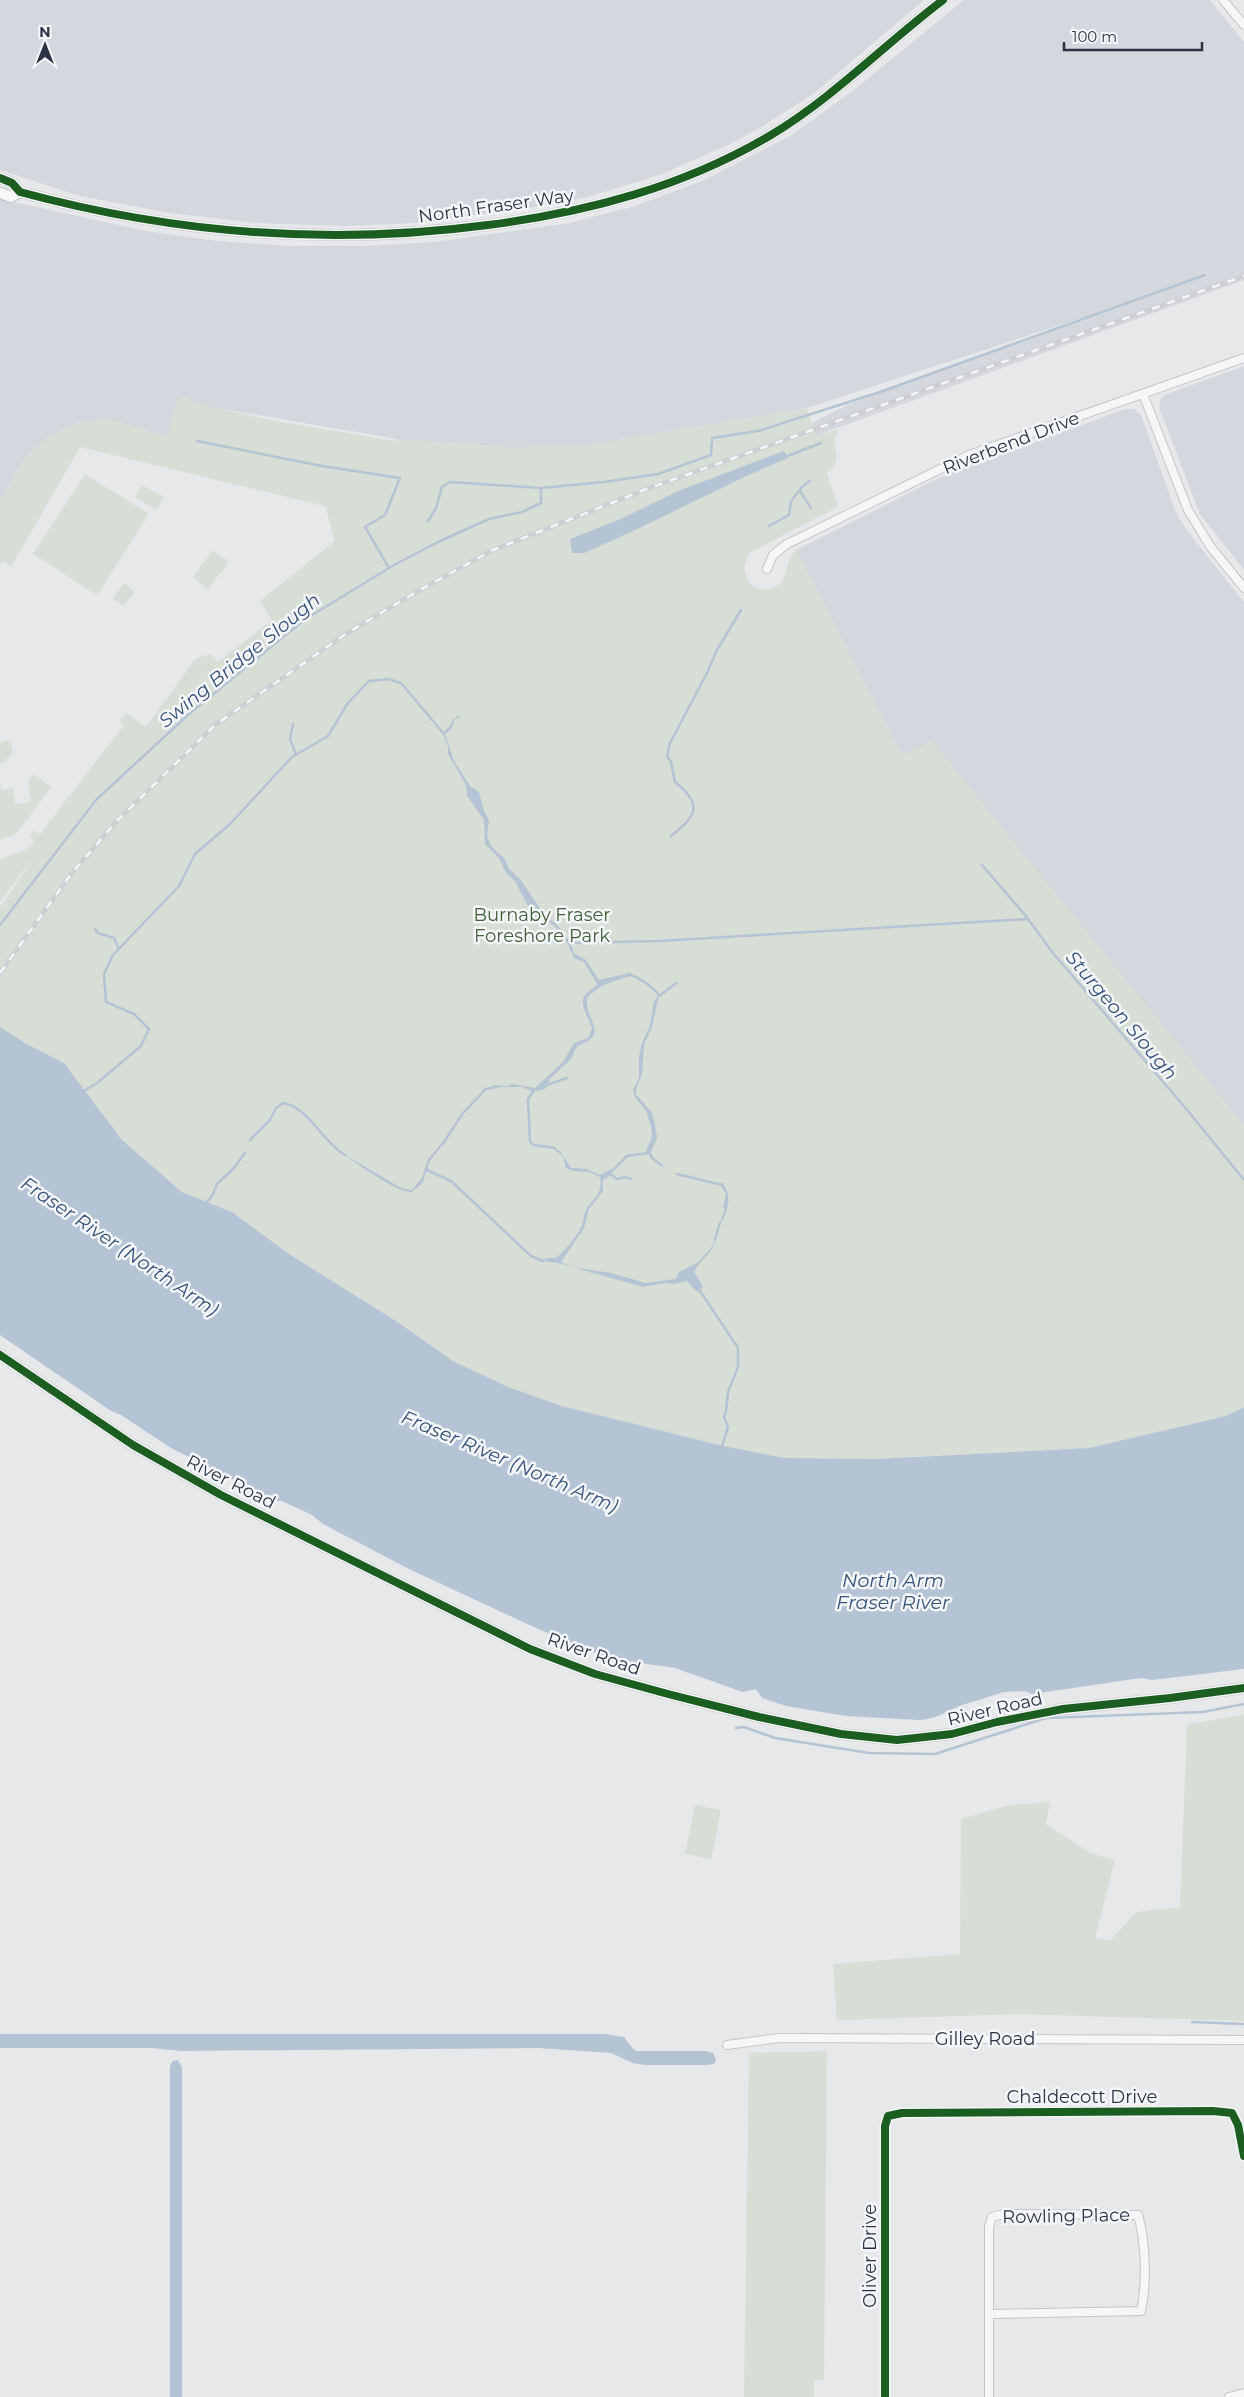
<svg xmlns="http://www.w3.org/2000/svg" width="1244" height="2397" font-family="Montserrat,sans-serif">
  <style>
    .built { fill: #d4d7dd }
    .green { fill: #d6ded6 }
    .water { fill: #b4c4d5 }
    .pier { fill: #e6e8ea }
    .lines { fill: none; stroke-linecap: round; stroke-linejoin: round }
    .stream { stroke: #b4c4d5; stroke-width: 2.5 }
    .street-casing { stroke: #c4c6c8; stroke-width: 10 }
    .secondary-casing { stroke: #c4c6c8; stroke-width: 12 }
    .street { stroke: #f5f6f7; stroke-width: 8 }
    .secondary { stroke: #f8f8f8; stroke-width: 10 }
    .rail-casing { stroke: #cecfd2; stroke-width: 4.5 }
    .rail { stroke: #f4f6f9; stroke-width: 2.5; stroke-dasharray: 8; stroke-linecap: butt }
    .cycleway-casing { stroke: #f4f6f9; stroke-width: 11 }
    .cycleway { stroke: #1b5e20; stroke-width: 8 }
    .labels { text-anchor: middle; stroke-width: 5; stroke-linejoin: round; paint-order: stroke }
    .street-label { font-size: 18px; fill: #2b3445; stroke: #f4f6f9 }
    .park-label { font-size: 18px; fill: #3f6138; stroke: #f4f6f9 }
    .water-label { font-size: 19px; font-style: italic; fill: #34527a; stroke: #f4f6f9 }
  </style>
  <rect width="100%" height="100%" fill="#e6e8ea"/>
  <g class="built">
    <path d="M0 0H924L813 94 758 129 728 145 662 174 588 197 524 209 411 223 345 226 257 223 170 213 80 196 0 170Z"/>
    <path d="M964 0H1210L1244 42V280L510 547 793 432 852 403 1155 294 807 408 584 446 510 447 396 439 177 401 168 437 117 421 102 420 75 424 59 431 32 451 23 462 0 501V199L146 231 217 241 289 246H366L434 242 570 223 635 206 702 181 792 135 855 89Z"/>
    <path d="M1244 366V570L1200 514 1159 407 1161 398 1167 394Z"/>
    <path d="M1125 409H1134L1141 415 1175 510 1185 528 1244 602V1125L902 755 796 550 939 478Z"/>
  </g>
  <g class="green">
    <path d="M181 396 190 398V402L270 420 395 441 396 439 510 447 584 446 807 408 816 436 839 429C838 433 835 437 835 440 835 453 842 463 827 473L838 507 751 552C736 568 749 596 772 588 791 582 783 561 796 550L902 755 932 741 1244 1125V1407L1226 1416 1089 1448 875 1459 784 1458 719 1445 562 1406 508 1387 453 1361 396 1321 289 1254 232 1212 182 1192 122 1140 64 1063 25 1043 0 1027V907L36 854 0 902V859L25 850 34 843 30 835 34 831 40 834 124 725 119 721 126 713 146 727 195 659 210 654 218 662 272 620 260 601 335 541 325 506 80 447 11 567 3 561 0 565V501L23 462 45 439 75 424 102 420 117 421 167 437 177 401Z"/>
    <path d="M85 474 149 514 97 595 33 554Z"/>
    <path d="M142 485 164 497 156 510 135 498Z"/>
    <path d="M213 550 229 562 208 589 193 577Z"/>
    <path d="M124 583 135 592 123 606 113 598Z"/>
    <path d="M7 740 11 743 13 752 4 763H0V742Z"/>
    <path d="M33 774 51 787 20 829 14 835 0 840V783L2 790 13 788 15 804 31 802 28 782Z"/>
    <path d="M1244 1714V2021L1019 2014 837 2020 833 1964 960 1954 961 1819 1009 1805 1050 1802 1046 1824 1090 1853 1115 1860 1095 1938 1110 1941 1136 1912 1180 1907 1187 1725Z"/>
    <path d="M695 1805 721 1810 711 1859 685 1854Z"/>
    <path d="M827 2051 824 2380H814V2397H744L749 2053Z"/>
  </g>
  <g class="water">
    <path d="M784 451 788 458C718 487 653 524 584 553H572L570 539 623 518 678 491Z"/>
    <path d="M458 716H461L454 720 452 728 445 734 454 761 470 786 479 792 484 811 489 820 487 837 491 846 504 858 509 869 520 879 546 917 537 918 530 910 515 881 506 873 499 858 485 844 484 820 467 796 466 785 448 754V747L443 733 451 725 453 719Z"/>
    <path d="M571 949 575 954 585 959 599 980 630 973V976C612 982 600 984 587 998 585 1022 611 1034 577 1046L571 1059 550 1079 545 1089 533 1092 522 1087H501L483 1091V1089L495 1085 508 1086 512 1084 535 1088 563 1062 574 1043 588 1038 592 1029C590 1018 578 1006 585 995 589 990 594 989 597 984L584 962 574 958Z"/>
    <path d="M659 994 652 1027 644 1045 642 1074 636 1089V1094L652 1113 655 1124 657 1138 650 1154 646 1151 652 1137 651 1126 646 1111 635 1097 633 1090 639 1078V1057L641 1046 650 1025 654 1002Z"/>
    <path d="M0 1027 25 1043 64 1063 122 1140 182 1192 232 1212 289 1254 396 1321 453 1361 508 1387 562 1406 719 1445 784 1458 875 1459 1089 1448 1226 1416 1244 1407V1669L976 1706 904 1725 824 1717 748 1699 673 1672 608 1662 530 1633 194 1466 93 1403 0 1339Z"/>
    <path d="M442 1143H444L429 1162 423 1182 412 1192C396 1193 357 1163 342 1153L401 1188 412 1190 422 1178 428 1159Z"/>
    <path d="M551 1147 560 1151 571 1168 587 1169 600 1175 616 1167 610 1176 603 1180V1191L589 1209 584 1228 561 1262 572 1267 611 1273 646 1283 676 1279 679 1272 697 1263 712 1247 716 1238C714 1253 700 1259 694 1272L703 1286 700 1291H696L687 1281 675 1284 664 1283 643 1287 558 1263 542 1261 547 1258H556C565 1250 576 1238 581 1227 584 1222 583 1217 585 1212 592 1197 603 1197 600 1177L589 1172 573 1171 566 1168 563 1156Z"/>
    <path d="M714 1183H722C733 1194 728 1215 719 1225L725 1209 723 1207 726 1194 721 1186Z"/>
    <path d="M0 2034H605L624 2037 633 2049 637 2051H706L713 2053 716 2059 715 2063 709 2065H645L633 2063 611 2053 539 2048 181 2051 152 2048H0Z"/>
    <path d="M178 2060 182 2067V2397H170V2066L173 2061Z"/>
  </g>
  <path class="pier" d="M0 1335 111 1411 121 1415 171 1448 258 1492 270 1501H282L312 1515 323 1524 409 1569 536 1628 607 1658 675 1668 743 1692 756 1689 762 1698 786 1706 846 1716 919 1720 932 1719 959 1706 1004 1692 1024 1691 1032 1694 1141 1678 1152 1680 1244 1669V1671L976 1708 904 1728 823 1720 747 1702 672 1674 608 1664 529 1636 351 1547 302 1520 193 1468 92 1405 0 1342Z"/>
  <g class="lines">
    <g class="stream">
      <path d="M197 441 322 466 400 478 385 515 365 527 389 568"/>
      <path d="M785 457 821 443"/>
      <path d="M800 491 811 508"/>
      <path d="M428 521 436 508 442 487 450 482 541 488 604 482 658 474 711 455 712 438 758 431 880 392 1205 275"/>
      <path d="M769 526 789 515 791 501 803 486 810 481"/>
      <path d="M293 724 290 739 296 754"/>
      <path d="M671 836C696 816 704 805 675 782L671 762 667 756 670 743 707 673 717 650 741 610"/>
      <path d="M982 865 1025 915 1053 953 1188 1111 1244 1180"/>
      <path d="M543 917C556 922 568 938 572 951"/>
      <path d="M0 925 96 800 189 714 304 620 394 565 438 542 489 519 522 512 541 503V488"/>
      <path d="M95 929 98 933 114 938 119 949"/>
      <path d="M570 943 659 941 1028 919"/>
      <path d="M629 974C639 978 652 986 659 995"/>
      <path d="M658 997 676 983"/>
      <path d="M544 1086 567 1078"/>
      <path d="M84 1091 97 1083 141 1046 149 1029 134 1014 106 1002 104 974 113 955 179 886 195 854 229 825 292 757 328 736 348 703 369 681 388 679 401 683 444 734"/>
      <path d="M533 1092 528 1099 530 1142 534 1145 555 1148"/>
      <path d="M250 1140 270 1120 276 1108 283 1103C309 1107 322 1142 345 1155"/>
      <path d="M442 1145 463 1113 486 1089"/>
      <path d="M648 1150 652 1158 662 1166"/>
      <path d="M427 1168V1170L451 1181 531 1256 543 1261"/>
      <path d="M615 1168 627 1156 648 1153"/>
      <path d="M610 1174 617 1179 625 1177 631 1179"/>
      <path d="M677 1174 718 1184"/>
      <path d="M206 1204 213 1194 217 1184 233 1169 245 1153"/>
      <path d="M715 1239 720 1223"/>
      <path d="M698 1288 738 1348V1367L728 1392 726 1411 724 1417 728 1427 721 1449"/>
      <path d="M736 1728 744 1727 775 1738 869 1753 935 1754 1046 1718 1203 1712 1244 1704"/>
      <path d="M1192 2022 1244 2024"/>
    </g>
    <defs>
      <g id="street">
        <path d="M1223 0 1244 25"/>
        <path d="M1143 394 1188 510 1210 546 1244 588"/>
        <path d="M767 569 773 555 787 544 969 455 1244 358"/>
        <path d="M727 2045 779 2038 1244 2040"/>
        <path d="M885 2397V2126L888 2116 902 2113 1213 2111 1232 2113 1238 2125 1244 2156"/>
        <path d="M989 2397V2227L992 2217 1004 2214 1138 2215C1146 2242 1147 2284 1141 2311L990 2314"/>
        <path d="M1229 2397 1244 2393"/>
      </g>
      <g id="secondary">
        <path d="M0 178 12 183 20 192C175 234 329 246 488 225 588 212 683 187 771 135 834 97 885 44 943 0"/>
        <path d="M0 193 11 197 20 192"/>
        <path d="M0 1355 133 1445 221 1495 530 1649 595 1674 668 1694 759 1717 841 1734 897 1740 952 1734 997 1722 1063 1709 1170 1698 1244 1688"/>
      </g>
    </defs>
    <use href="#street" class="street-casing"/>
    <use href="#secondary" class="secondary-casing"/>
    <use href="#street" class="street"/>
    <use href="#secondary" class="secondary"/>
    <defs>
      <path id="rail" d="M0 973 71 874 116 822 215 725 347 633 418 591 493 550 644 490 1244 276"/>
    </defs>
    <use href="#rail" class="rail-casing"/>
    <use href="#rail" class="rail"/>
    <defs>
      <g id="cycleway">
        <path d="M0 178 12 183 20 192C175 234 329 246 488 225 588 212 683 187 771 135 834 97 885 44 943 0"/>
        <path d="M0 1355 133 1445 221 1495 530 1649 595 1674 668 1694 759 1717 841 1734 897 1740 952 1734 997 1722 1063 1709 1170 1698 1244 1688"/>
        <path d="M885 2397V2126L888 2116 902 2113 1213 2111 1232 2113 1238 2125 1244 2156"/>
      </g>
    </defs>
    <use href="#cycleway" class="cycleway-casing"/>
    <use href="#cycleway" class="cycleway"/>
  </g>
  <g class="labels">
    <g class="street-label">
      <text transform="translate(496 206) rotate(-8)" y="6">North Fraser Way</text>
      <text transform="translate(1011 443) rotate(-21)" y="6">Riverbend Drive</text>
      <text transform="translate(231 1482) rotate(27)" y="6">River Road</text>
      <text transform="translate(594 1654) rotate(19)" y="6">River Road</text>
      <text transform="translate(995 1709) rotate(-13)" y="6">River Road</text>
      <text x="985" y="2045">Gilley Road</text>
      <text x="1082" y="2103">Chaldecott Drive</text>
      <text transform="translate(1066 2216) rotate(-1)" y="6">Rowling Place</text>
      <text transform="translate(870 2256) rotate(-90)" y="6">Oliver Drive</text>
    </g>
    <g class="park-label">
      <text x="542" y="921">Burnaby Fraser<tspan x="542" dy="21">Foreshore Park</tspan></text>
    </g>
    <g class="water-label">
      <text transform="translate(239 660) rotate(-39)" y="7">Swing Bridge Slough</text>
      <text transform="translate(1122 1015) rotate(50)" y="7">Sturgeon Slough</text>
      <text transform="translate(120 1246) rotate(34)" y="7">Fraser River (North Arm)</text>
      <text transform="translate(510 1461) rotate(23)" y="7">Fraser River (North Arm)</text>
      <text x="893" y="1587">North Arm<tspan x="893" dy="22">Fraser River</tspan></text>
    </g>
  </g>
  <g transform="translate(45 45)" stroke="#f4f6f9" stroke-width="4" paint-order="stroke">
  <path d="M0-4L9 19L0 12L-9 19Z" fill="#2b3445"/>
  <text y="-8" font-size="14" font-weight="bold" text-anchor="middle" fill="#2b3445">N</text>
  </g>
  <path d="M1064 42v8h138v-8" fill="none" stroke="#2b3445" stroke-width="2.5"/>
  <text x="1072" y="42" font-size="15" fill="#2b3445" stroke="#f4f6f9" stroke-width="4" paint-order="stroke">100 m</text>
</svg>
